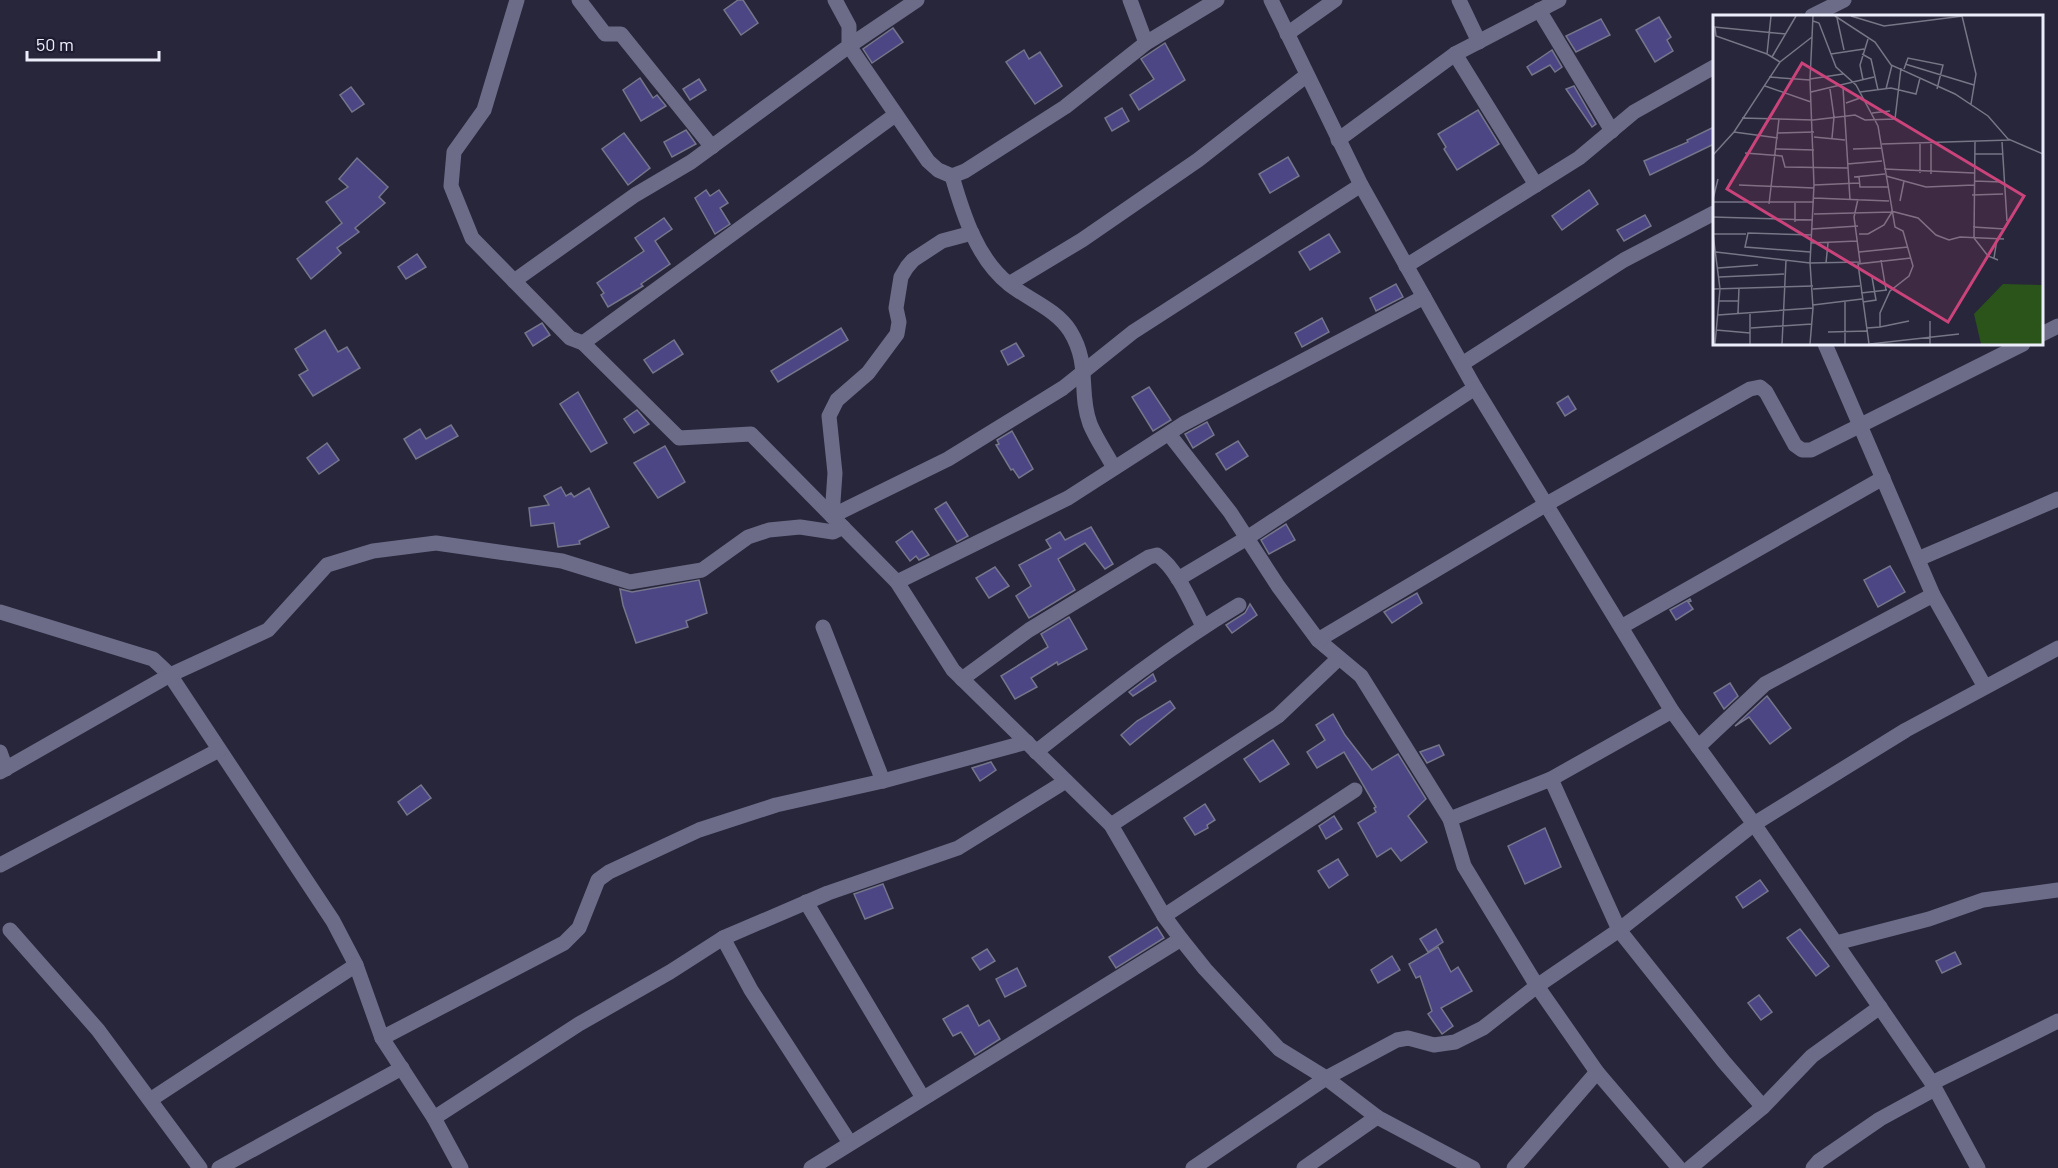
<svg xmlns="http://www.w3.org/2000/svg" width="2058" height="1168" font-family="Barlow,sans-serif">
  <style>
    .building { fill: #4c4685; stroke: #75758c; stroke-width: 1.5 }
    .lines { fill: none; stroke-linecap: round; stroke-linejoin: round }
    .minor { stroke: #6c6c89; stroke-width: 15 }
    .inset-road { fill: none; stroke: #767687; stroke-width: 1.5 }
    .view { fill: #cb437b; fill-opacity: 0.15; stroke: #cb437b; stroke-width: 3 }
    .inset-edge { fill: none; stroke: #edeefb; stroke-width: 3 }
  </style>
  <rect width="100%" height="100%" fill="#27263a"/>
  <g class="building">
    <path d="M738 0H743L758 23 741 35 724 10Z"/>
    <path d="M1659 17 1671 37 1667 40 1673 51 1655 62 1636 30Z"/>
    <path d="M1601 19 1610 35 1576 52 1566 36Z"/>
    <path d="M893 28 903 42 872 63 863 49Z"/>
    <path d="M1165 43 1185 80 1139 110 1130 95 1154 79 1141 59Z"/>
    <path d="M1024 50 1029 59 1040 52 1062 86 1035 104 1006 62Z"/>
    <path d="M1552 50 1562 67 1555 72 1550 65 1532 75 1527 67Z"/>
    <path d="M640 78 653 98 657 95 666 106 641 121 623 90Z"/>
    <path d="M699 79 706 90 690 100 683 89Z"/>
    <path d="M1574 86 1596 124 1592 127 1566 89Z"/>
    <path d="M351 87 364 104 352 112 340 95Z"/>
    <path d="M1122 108 1129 121 1112 131 1105 118Z"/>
    <path d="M1478 110 1499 144 1457 170 1444 149 1446 147 1438 134Z"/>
    <path d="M1714 127V144L1650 175 1644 161 1688 142 1687 140Z"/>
    <path d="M686 130 696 144 672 157 664 142Z"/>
    <path d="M624 133 650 168 628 185 602 149Z"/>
    <path d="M1288 157 1299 176 1270 193 1259 174Z"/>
    <path d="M357 158 388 187 379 197 385 203 355 228 359 232 337 248 341 253 311 279 297 259 342 223 326 202 348 187 339 179Z"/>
    <path d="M706 190 710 196 719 190 728 203 720 208 730 224 715 234 695 198Z"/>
    <path d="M1589 190 1598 204 1562 230 1552 216Z"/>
    <path d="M1645 215 1651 226 1624 241 1617 230Z"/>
    <path d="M664 218 672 229 655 241 670 264 641 284 643 286 608 307 601 295 604 293 597 283 644 251 635 238Z"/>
    <path d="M1329 234 1340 252 1310 270 1299 252Z"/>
    <path d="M417 254 426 267 406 279 398 267Z"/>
    <path d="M1396 284 1403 297 1376 311 1370 298Z"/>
    <path d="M1322 318 1329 332 1302 347 1295 333Z"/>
    <path d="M542 323 550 335 533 346 525 333Z"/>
    <path d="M841 328 848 340 778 382 771 371Z"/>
    <path d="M325 330 338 352 347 347 360 368 313 396 299 375 308 370 295 349Z"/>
    <path d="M674 340 683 354 653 373 644 360Z"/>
    <path d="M1016 343 1024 356 1008 365 1001 351Z"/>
    <path d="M1149 387 1171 420 1153 431 1132 397Z"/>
    <path d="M578 392 607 443 591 452 560 404Z"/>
    <path d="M1568 396 1576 409 1565 416 1557 403Z"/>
    <path d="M637 410 649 424 634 433 624 419Z"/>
    <path d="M1207 422 1214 435 1193 448 1185 434Z"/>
    <path d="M451 425 458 436 416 459 404 439 420 429 426 439Z"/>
    <path d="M1012 431 1033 469 1019 478 1013 469 1011 470 996 445 999 444 997 440Z"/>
    <path d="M1238 441 1248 456 1226 470 1216 454Z"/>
    <path d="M327 443 339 460 319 474 307 458Z"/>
    <path d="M665 446 685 482 658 498 634 463Z"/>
    <path d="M561 487 566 496 571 493 574 497 589 488 609 527 579 541 580 544 558 547 554 523 531 526 529 508 549 505 544 496Z"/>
    <path d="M946 502 968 536 957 542 935 509Z"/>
    <path d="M1286 524 1295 540 1269 554 1261 540Z"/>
    <path d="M1091 527 1113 564 1105 569 1085 543 1058 559 1075 590 1029 618 1016 596 1031 586 1019 565 1051 548 1046 540 1060 532 1065 540Z"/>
    <path d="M912 531 929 555 919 560 916 556 910 561 896 542Z"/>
    <path d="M1890 566 1905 592 1878 607 1864 580Z"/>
    <path d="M995 567 1009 586 989 598 976 578Z"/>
    <path d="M699 580 707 613 686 621 688 627 636 643 623 605 620 589 632 592Z"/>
    <path d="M1417 593 1422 603 1392 623 1384 612Z"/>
    <path d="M1690 599 1691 601 1688 602 1693 609 1676 620 1670 610Z"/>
    <path d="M1250 604 1257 615 1232 633 1226 625 1245 613Z"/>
    <path d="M1069 617 1087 649 1058 665 1057 662 1031 678 1037 687 1015 699 1001 676 1048 647 1041 634Z"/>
    <path d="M1153 674 1156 681 1133 696 1129 692Z"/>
    <path d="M1730 683 1738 696 1724 709 1714 693Z"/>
    <path d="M1767 696 1791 728 1770 744 1749 717 1735 726Z"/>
    <path d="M1170 701 1175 708 1130 745 1121 735 1137 721Z"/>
    <path d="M1333 714 1345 735 1372 770 1398 754 1426 799 1408 816 1427 842 1401 861 1391 848 1377 857 1358 823 1376 812 1374 808 1376 807 1344 752 1317 768 1307 752 1325 740 1316 725Z"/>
    <path d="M1273 740 1289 764 1260 782 1244 759Z"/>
    <path d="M1439 745 1444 755 1427 763 1420 752Z"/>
    <path d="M991 762 996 770 980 781 972 768Z"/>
    <path d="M421 785 431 798 407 815 398 802Z"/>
    <path d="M1205 804 1215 820 1207 825 1208 828 1195 835 1184 818Z"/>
    <path d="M1334 816 1342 829 1326 839 1319 826Z"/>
    <path d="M1545 828 1561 867 1525 884 1508 846Z"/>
    <path d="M1338 859 1348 875 1329 888 1318 871Z"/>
    <path d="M1760 880 1768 891 1743 908 1736 897Z"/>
    <path d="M883 884 893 908 865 919 854 894Z"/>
    <path d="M1157 927 1164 938 1116 968 1109 957Z"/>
    <path d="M1436 929 1443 942 1428 952 1420 939Z"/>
    <path d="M1800 929 1829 966 1816 976 1787 938Z"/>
    <path d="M1438 947 1451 972 1458 967 1472 991 1441 1008 1453 1026 1442 1034 1428 1014 1432 1011 1420 976 1416 978 1409 964Z"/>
    <path d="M987 949 995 961 980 970 972 958Z"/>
    <path d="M1955 952 1961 964 1942 973 1936 961Z"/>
    <path d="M1392 956 1400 970 1378 983 1371 970Z"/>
    <path d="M1017 968 1026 986 1005 997 996 979Z"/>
    <path d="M1759 995 1772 1012 1761 1020 1748 1003Z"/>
    <path d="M968 1005 979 1026 989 1020 1000 1039 975 1055 961 1032 953 1036 943 1019Z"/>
  </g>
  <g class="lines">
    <g class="minor">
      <path d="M517 0 484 110 454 152 451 186 472 238 570 338 583 343 679 438 751 434 897 582 953 670 1111 825 1164 916 1181 939 1205 969 1279 1049 1326 1078 1377 1117 1473 1168"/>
      <path d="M579 0 605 34H621L712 147"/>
      <path d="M917 0 849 46 928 161 938 170 952 176 965 171 1065 107 1146 43 1217 0"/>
      <path d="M1130 0 1146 43"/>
      <path d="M1271 0 1361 185 1475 388 1672 711 1754 824 1932 1083 1978 1168"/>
      <path d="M1459 0 1479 42"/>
      <path d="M1539 10 1612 131"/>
      <path d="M1812 16 1844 0"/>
      <path d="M1287 34 1335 0"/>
      <path d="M1455 54 1536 185"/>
      <path d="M1338 140 1455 54 1559 0"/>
      <path d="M952 176C963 214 977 259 1009 284 1029 300 1056 309 1070 331 1091 365 1078 392 1090 424 1096 439 1107 454 1114 468"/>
      <path d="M1406 266 1579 158 1634 112 1714 67"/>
      <path d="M514 281 635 195 691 162 849 46V26L835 0"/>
      <path d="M1009 284 1082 240 1198 160 1307 75"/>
      <path d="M2042 334 2058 326"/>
      <path d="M583 343 895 115"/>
      <path d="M1825 344 1933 595 1985 687"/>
      <path d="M1462 364 1624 260 1714 213"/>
      <path d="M1169 434 1230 512 1278 586 1318 640 1361 676 1450 819 1464 866 1537 986 1597 1072 1679 1168"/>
      <path d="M832 516 948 459 1063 388 1133 332 1361 185"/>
      <path d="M832 516 835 473 829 416 837 400 868 373 897 334 899 322 896 308 901 277 907 267 913 260 942 241 972 233"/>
      <path d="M1918 559 2058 499"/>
      <path d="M1178 579 1247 538 1475 388"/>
      <path d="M897 582 1068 498 1183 424 1424 297"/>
      <path d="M0 612 153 659 170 675 333 921 356 965 382 1038 434 1118 461 1168"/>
      <path d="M823 627 883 781"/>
      <path d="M1621 627 1883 478"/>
      <path d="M1318 640 1545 505 1750 389 1760 387 1766 392 1795 445 1802 450H1811L2023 344"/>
      <path d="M962 679 1029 630 1149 557 1157 555C1177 568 1192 605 1203 626"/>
      <path d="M1698 747 1765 684 1933 595"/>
      <path d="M0 752 6 769"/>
      <path d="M1036 752C1102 700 1167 648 1239 605"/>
      <path d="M0 772 170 675 268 630 327 565 373 551 436 543 562 561 630 582 702 570 748 537 769 530 800 527 833 532 843 527"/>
      <path d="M1551 779 1619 930 1724 1062 1763 1107"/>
      <path d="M1450 819 1551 779 1672 711"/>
      <path d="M1111 825 1278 716 1339 658"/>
      <path d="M0 865 219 750"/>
      <path d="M806 902 923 1098"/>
      <path d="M1164 916 1355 790"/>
      <path d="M10 930 98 1030 200 1168"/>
      <path d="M723 938 751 990 850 1143"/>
      <path d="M1836 943 1929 919 1983 900 2058 890"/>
      <path d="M382 1038 564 943 579 928 598 880 609 872 699 830 776 805 883 781 1027 742"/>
      <path d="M1932 1083 2058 1021"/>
      <path d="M150 1100 356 965"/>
      <path d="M434 1118 579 1024 670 972 723 938 828 893 958 848 1066 781"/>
      <path d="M219 1168 402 1068"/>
      <path d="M811 1168 1181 939"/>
      <path d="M1193 1168 1326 1078 1397 1040 1408 1038 1434 1045 1455 1042 1483 1028 1537 986 1619 930 1754 824 1906 730 2058 648"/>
      <path d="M1304 1168 1377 1117"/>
      <path d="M1514 1168 1597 1072"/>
      <path d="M1690 1168 1763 1107 1812 1056 1880 1007"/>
      <path d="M1813 1168 1819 1161 1880 1119 1935 1089"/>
    </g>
  </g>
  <g transform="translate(1713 15)">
    <rect width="330" height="330" fill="#27263a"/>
    <path d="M290 269 330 270V329H268L261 299Z" fill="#2a5419"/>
    <path class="inset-road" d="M122 1 162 27 178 50 242 79 275 101 295 124 330 139M138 1 171 11 250 1M249 1 263 59 258 89M124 3 131 35M100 6 106 8 123 52 143 70 165 111 182 212 190 216 200 251 196 261 177 276 167 298V312L154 313M1 12 73 19M2 12 3 21 54 39 67 47M54 39 58 1M118 39 151 34M149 39 158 44 165 75M59 42 83 1M192 49 261 70M191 54 195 43 230 50 224 74M56 62 97 65M97 64 130 59M150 65 147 50 155 24M52 71 98 87M130 72 137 185M117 74 121 102 119 123M173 74 179 50M98 77 161 62M147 77 178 73 203 79 207 63M133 88 150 82M159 98 177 96M29 103 100 105 142 100 152 105 182 104 188 53M21 117 65 123M65 118 101 117M101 122 132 125M262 127 261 223 275 241 285 245M289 127 294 206M169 129 297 125M218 129V159M63 134 101 135M140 134 169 133M32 138 69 141 72 152 135 153M262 139H289M0 140 21 117 67 47 99 22M134 149 169 146M171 154 261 158M207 158V129M173 161 213 172 261 170M141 162 172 159M146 162 147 172H175M261 166 289 167M26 170 101 173M101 170 146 168M259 180 290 179M101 183 176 186M0 184 5 164M187 186 191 166M0 187H101M82 188V207M56 189 66 104M178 196 205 203 223 220 236 225 247 222 291 224M101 199 179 197 171 210 155 219H146M0 202 100 205M260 212 292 214M99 214 145 211M98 228 144 226M3 237 97 248 147 247 141 202 145 184M97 237 32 232 35 218 99 220M146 237 195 232M281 243 284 224M168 245 173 275M113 248 115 228M5 253 45 250M6 262 71 259M0 274 100 271M100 274 147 271M148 278 174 275M6 286H26M150 287 163 285 159 262M100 290 149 284M25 298 26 273M5 300 100 293M217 306V329M167 312 196 306M38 313 99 309M3 315 37 318M115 317 155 316M2 329 7 274 0 219H33M37 329V297M69 329 73 245M97 329 100 293 97 248 101 170 97 65 100 1M132 329V286M156 329 145 249 198 243M157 329 246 319"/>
    <path class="view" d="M89 48 311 181 235 307 14 174Z"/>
    <rect width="330" height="330" class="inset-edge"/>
  </g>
  <path d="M27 51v9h132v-9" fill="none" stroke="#edeefb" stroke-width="3"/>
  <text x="36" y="51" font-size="18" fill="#edeefb" stroke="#1e1c30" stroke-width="4.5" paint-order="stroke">50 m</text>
</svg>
